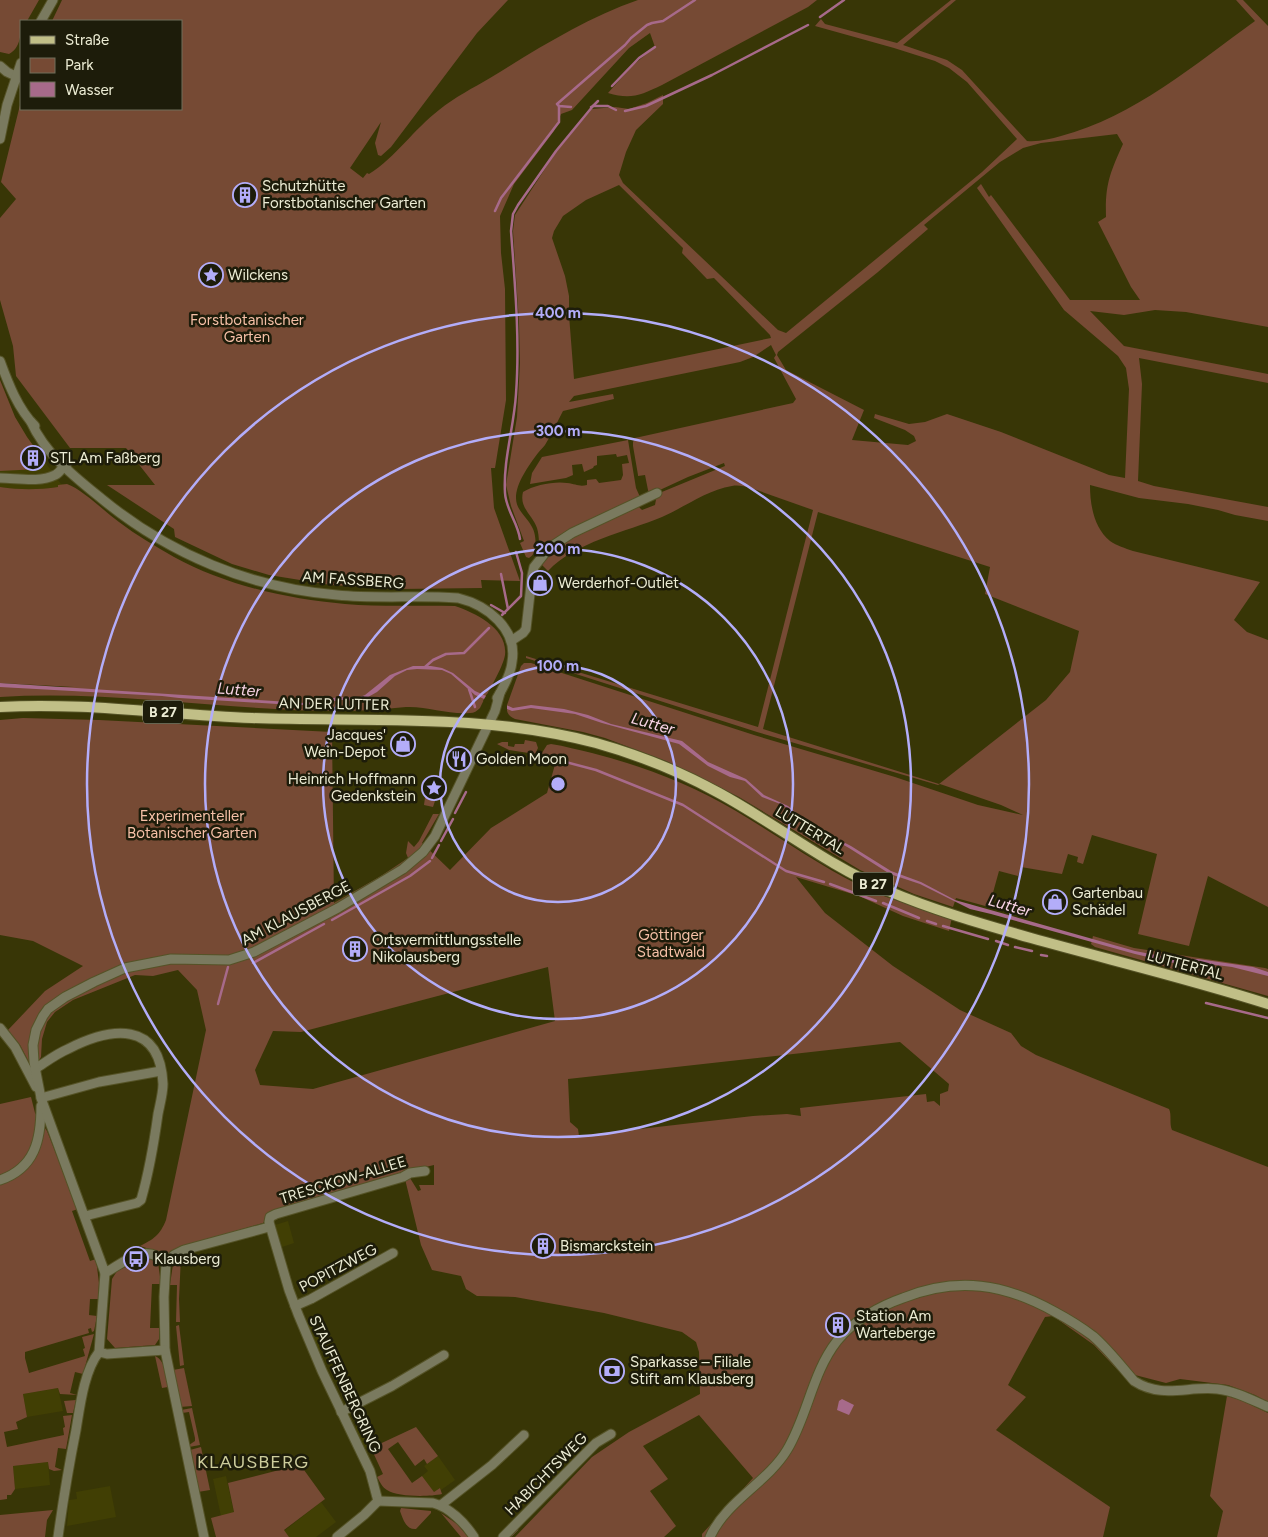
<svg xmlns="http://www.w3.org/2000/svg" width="1268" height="1537" font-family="Figtree,sans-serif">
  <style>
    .built { fill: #413f04 }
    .green { fill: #764a34; fill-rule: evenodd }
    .water { fill: #a76a8a }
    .pier { fill: #383606 }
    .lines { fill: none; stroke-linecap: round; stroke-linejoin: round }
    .stream { stroke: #a76a8a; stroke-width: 2.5 }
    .minor-casing { stroke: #555327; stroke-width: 11 }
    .major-casing { stroke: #555327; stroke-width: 12 }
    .minor { stroke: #7a7a5f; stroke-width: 9 }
    .major { stroke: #c1bf87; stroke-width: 10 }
    .ring { fill: none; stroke: #b3adf9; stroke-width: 2.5 }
    .labels { text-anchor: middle; stroke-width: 5; stroke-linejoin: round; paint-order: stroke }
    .shield { fill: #1d1c0a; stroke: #aeae97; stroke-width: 1 }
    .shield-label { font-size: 14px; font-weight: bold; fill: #ececd4 }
    .poi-label { font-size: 15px; fill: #ececd4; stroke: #1d1c0a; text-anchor: start }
    .park-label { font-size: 15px; fill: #f6c0a7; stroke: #1d1c0a }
    .street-label { font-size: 15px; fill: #ececd4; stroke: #1d1c0a }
    .water-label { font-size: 16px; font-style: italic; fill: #f8d3e5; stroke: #1d1c0a }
    .quarter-label { font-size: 18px; letter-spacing: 1px; fill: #cdcc9c; stroke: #1d1c0a }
    .centre { fill: #b3adf9; stroke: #1d1c0a; stroke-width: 2.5 }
    .ring-label { font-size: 15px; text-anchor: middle; font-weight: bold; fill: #b3adf9; stroke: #1d1c0a; stroke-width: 5; stroke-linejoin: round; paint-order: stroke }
  </style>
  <rect width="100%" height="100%" fill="#383606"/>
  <g class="built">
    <path d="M0 380 15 417 27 437 61 484H67L61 485 58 487 38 490H18L0 487Z"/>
    <path d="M288 1221 294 1243 282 1247 275 1225Z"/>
    <path d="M321 1319 332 1346 319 1351 308 1324Z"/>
    <path d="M58 1388 63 1411 27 1417 23 1394Z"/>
    <path d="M366 1422 376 1443 364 1449 354 1428Z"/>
    <path d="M438 1456 455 1480 441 1490 440 1488 434 1492 422 1476 428 1471 424 1466Z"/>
    <path d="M48 1462 50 1485 15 1489 13 1466Z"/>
    <path d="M226 1476 234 1513 221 1516 213 1479Z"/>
    <path d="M110 1486 116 1517 67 1526 69 1500 77 1499 76 1492Z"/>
    <path d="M321 1502 336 1522 316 1537H289L284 1531Z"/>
  </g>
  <g class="green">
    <path d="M0 0H39L27 21H21C21 33 21 48 9 54L0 52Z"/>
    <path d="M62 0H508L477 33 391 147 381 156 378 155 375 143 381 122 350 168 363 178 367 173 369 174C396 157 414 129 439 110 455 97 473 88 490 78 537 49 586 18 638 0H817L808 7 662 85C641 95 631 100 608 93L632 66 655 47 650 33 629 48 572 110 561 114 554 131 514 184 500 216 501 253 505 289 506 400 495 468H491L494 508 520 581 481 580 482 588 399 589 331 585 269 575 232 564 175 537 174 529 107 485H155L126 448H70L16 376 13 346 0 300V218L16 199 1 182 21 101V109H181V21H52Z"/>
    <path d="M951 0H956L903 45 947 60 962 70 1027 141C1039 142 1050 139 1061 136 1134 117 1195 64 1255 21L1236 0H1243L1268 26V327L1186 312 1155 310 1124 315 1090 311 1124 346 1268 374V383L1139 358 1142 384 1138 481 1154 486 1268 507V521L1235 515 1218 510 1188 504 1139 498 1090 485C1090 505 1094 528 1110 541 1117 546 1125 548 1133 551L1260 582 1234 620 1247 632 1268 640V907L1208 876 1189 946 1138 934 1157 854 1092 835 1083 864 1077 862 1078 857 1068 854 1062 874 1021 867 1018 876 999 871 989 907 956 898 953 907 914 894 860 870 739 797 666 761 605 738 583 732 515 719C508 716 506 712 507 705L521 666 524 663H531L754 735 895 777 978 805 1023 815 1001 805 940 784 938 785 757 732 526 658V656L758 727 813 510 751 488C744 486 738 485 732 486 707 490 685 507 662 517 626 532 575 542 548 571L540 563 556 545 636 504 642 510 655 505 657 494 725 466 724 463 688 477 649 495 645 475 638 476V475L633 446V442L635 438 793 403 796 399 774 358 776 355 771 345 753 357 740 362 574 396 569 402 613 394 614 399 563 411C557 422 552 434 545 445 543 448 540 450 538 453 529 465 516 483 516 498 516 516 539 521 535 546 534 552 534 555 529 558L526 557 520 543 524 541 511 506 506 485 517 417 520 363 519 323 513 231 515 215 556 152 592 109 615 107 629 109 647 103 663 95V104L636 130 626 152 619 175 623 183 778 330 786 333 982 172 1017 139 967 82 949 68 935 61 894 48 815 26 821 19 825 24 897 43ZM1117 134 1123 144C1110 173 1105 184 1106 217L1098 222 1131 287 1140 300H1070L991 195 989 197 981 184 977 188 1064 310 1118 356 1126 368 1129 389 1125 478 1109 475 1001 432 947 414 925 422 909 424 875 414 874 418 905 430 914 436 916 441 908 445 852 440 864 410 786 370 777 355 778 352 878 272 928 229 924 225 1000 162 1023 148 1041 143ZM619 185 683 248 682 253 707 279 714 278 770 335 771 338 574 379 569 315V296L565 276 552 238 554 231 563 216 586 200ZM818 512 990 567 985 594 1079 631 1070 672 1046 700 939 784 763 729Z"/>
    <path d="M0 380 15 417 27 437 40 455 38 460 39 469 0 471Z"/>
    <path d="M628 440 636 488 640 497 613 512 537 559C539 549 540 538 537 528 532 514 519 508 523 492 534 485 555 481 567 483 576 484 579 487 587 485V480L596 479 599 483 621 480 623 475 622 464 629 463 627 455 617 457 616 454 597 456V465L594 466 593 468 584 472 582 464 572 465 573 475 566 478 530 484 532 473 542 457Z"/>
    <path d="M67 484C82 489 105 512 119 522 136 535 155 546 174 557 225 585 287 599 345 604 381 607 418 605 455 606 475 613 508 628 505 655 503 668 486 695 480 708 477 711 474 713 470 713 449 715 427 706 406 707 384 709 363 711 341 711 228 711 114 690 0 697V687H74L0 683V487C20 490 38 490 58 487V485Z"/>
    <path d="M23 718 99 720 332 732 334 903 381 876 408 858 406 853 408 841 414 847 419 841 433 814H439L422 843 450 870 491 828 547 793 556 761 540 756 547 745 551 744C565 746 578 750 592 753 643 766 690 784 736 811 782 838 826 871 876 893 900 903 927 909 952 917L949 931 903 916 859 896 796 877 825 913 893 966 960 1010 1011 1033 1021 1046 1036 1055 1169 1109C1172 1115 1169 1123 1172 1130L1268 1167V1402L1255 1395 1228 1385 1180 1379 1166 1383 1135 1375 1132 1385 1094 1345 1053 1316 1045 1317 1008 1385 1026 1397 996 1430 1110 1507 1103 1537H702V1534L753 1478 699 1415 643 1446 668 1479 650 1491 676 1526 664 1537H515L592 1457 629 1432 700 1394 699 1352 696 1342 682 1332 604 1313 515 1297 477 1296 466 1289 461 1276 432 1270 421 1245 405 1179 410 1178 418 1191 421 1190 419 1185H434V1165L413 1170 269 1216 263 1223 178 1248 167 1257 156 1251 140 1246C154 1239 160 1235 166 1220L206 1030 197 990 178 970 153 976 135 975 73 1000 55 1012 47 1022 42 1039 41 1057 38 1062 37 1045 41 1026 52 1010 72 996 125 971 155 964 153 957 124 966 45 1007C30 1027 29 1039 30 1064L20 1045 8 1030 45 991 83 966 33 941 0 935V720ZM548 967 555 1021 313 1089 260 1085 255 1070 273 1031 301 1032ZM900 1042 949 1084 948 1091 940 1094V1106L934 1101 927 1102 926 1094 800 1108 801 1116 787 1114 753 1116 579 1136 578 1129 570 1122 568 1079Z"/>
    <path d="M525 740 536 742 538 748 535 754 509 750 497 744 502 742H508V746L514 747 515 744H524Z"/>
    <path d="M427 783 440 786 433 807 424 805Z"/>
    <path d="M1093 936 1134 948 1265 968 1268 969V996L1095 947 1091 944Z"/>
    <path d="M31 1097 35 1113 47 1131 78 1209 72 1211 90 1261 96 1259 99 1283 98 1299H90L89 1315 97 1316 94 1331 92 1332 91 1328 88 1329 89 1333 25 1352V1358L29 1373 85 1356 83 1349 85 1348 82 1337 94 1334 83 1374 75 1372 70 1393 77 1395 60 1394 58 1388 23 1394 27 1417 16 1422 18 1429 4 1432 7 1447 64 1435 63 1428 65 1427 63 1416 72 1415 66 1449 58 1448 55 1467 62 1470 54 1471 49 1469 48 1462 13 1466 15 1489 11 1495H7V1499L0 1500V1104Z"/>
    <path d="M149 1256 158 1262 161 1284H152L150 1328H159V1339L155 1345 115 1348 107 1339 112 1279 117 1271Z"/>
    <path d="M181 1256 179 1299 180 1322H176L177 1285H170L173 1264Z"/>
    <path d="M179 1325 184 1365 180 1366 176 1326Z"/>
    <path d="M155 1356C166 1361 166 1376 168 1387L162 1388Z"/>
    <path d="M184 1368 192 1406 180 1407 173 1370Z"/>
    <path d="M1227 1396 1241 1400 1268 1413V1537H1217L1223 1511 1210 1496Z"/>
    <path d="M76 1400 73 1413H67L64 1401Z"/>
    <path d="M192 1408 200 1445 189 1447V1445L195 1441V1438L189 1412 182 1413 181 1410Z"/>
    <path d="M416 1427 438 1456 427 1464 424 1459 415 1466 398 1442 388 1449 412 1483 422 1476 434 1492 440 1488 442 1494C429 1497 397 1497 387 1490 382 1487 380 1482 377 1477L383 1474 371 1448Z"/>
    <path d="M201 1447 210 1490 198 1492 190 1450Z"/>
    <path d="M299 1463 325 1499 284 1530 289 1537H216L211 1518 234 1512 228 1483 287 1468Z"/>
    <path d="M401 1508 431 1511V1513L416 1529C406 1530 403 1519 400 1511Z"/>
    <path d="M53 1510 47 1520 45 1537H0V1515Z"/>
    <path d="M441 1513 457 1524 468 1537H461Z"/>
  </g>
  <g class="water">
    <path d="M413 666H431L442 668 453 673 475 691 513 708 531 705 564 709 588 715 611 724 682 741 708 762 746 779 764 795 788 806 812 826 851 846 891 871 921 882 955 900 1135 951 1182 960 1198 959 1253 967 1268 972V976L1232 967 1201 963 1182 965 1135 954 991 914 970 909 920 884 890 874 849 848 811 827 783 805 762 797 745 781 730 777 708 766 679 744 602 723 575 714 531 708 512 711 475 695 451 674 442 670 417 669 407 670 395 676 377 692 361 701 341 700 311 705H293L179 698 162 696 0 687V683L305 703 339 697 357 698 365 695 390 675Z"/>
    <path d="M842 1399 854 1405 849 1415 837 1410 839 1401Z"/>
  </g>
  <path class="pier" d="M487 694 507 704V711L483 701Z"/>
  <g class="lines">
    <g class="stream">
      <path d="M820 17 844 0"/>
      <path d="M612 86 639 58 655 47"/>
      <path d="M593 106H608L616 110"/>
      <path d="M593 106 598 101"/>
      <path d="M571 107 559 106 557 104 625 45 631 38 647 25 652 23 663 21 695 0"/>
      <path d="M625 111 646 106 712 75 808 25"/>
      <path d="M495 211 501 198 559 122V106"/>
      <path d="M520 539C518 523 506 510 505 493 503 460 514 427 516 394 520 340 515 285 511 231L513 214 518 205 556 151 593 106 591 107"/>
      <path d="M501 574 508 609"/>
      <path d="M491 605 505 613"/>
      <path d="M502 615 521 596 522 573 516 552"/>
      <path d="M425 667 433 660 446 654 464 653 489 628"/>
      <path d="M469 689 475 707"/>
      <path d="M558 760 596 770 683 805 786 871 824 882"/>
      <path d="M455 813 466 792"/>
      <path d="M441 841 453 819"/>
      <path d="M432 858 439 845"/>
      <path d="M830 884 876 901"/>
      <path d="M883 903 919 918"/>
      <path d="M332 920 410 876 430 861"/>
      <path d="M927 921 936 924"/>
      <path d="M943 926 988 939"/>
      <path d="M996 941 1008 945"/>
      <path d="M1015 947 1032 951"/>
      <path d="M1041 955 1047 956"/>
      <path d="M253 963 324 924"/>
      <path d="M1206 1003 1268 1018"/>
      <path d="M218 1004 228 967"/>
      <path d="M511 1535 517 1529"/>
    </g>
    <defs>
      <g id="minor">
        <path d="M41 21 53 0"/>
        <path d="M0 66 7 72 20 78"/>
        <path d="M0 139 7 105 21 63"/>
        <path d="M0 361C8 383 18 409 35 426"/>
        <path d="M31 422C46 455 75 477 102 499 169 554 250 588 337 595 377 599 418 595 458 598 487 605 518 629 512 662 511 674 503 688 497 698"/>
        <path d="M0 478C17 478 39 483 55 475 60 473 62 467 67 464"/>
        <path d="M511 641 523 633 526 629 532 576 534 567 549 548 572 533 657 493"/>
        <path d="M0 1028 15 1047 36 1087"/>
        <path d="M35 1069C46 1062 56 1054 68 1049 111 1027 160 1020 163 1084 163 1093 160 1104 158 1114 154 1143 149 1172 141 1200L137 1203 85 1216"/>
        <path d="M41 1098 99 1082 161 1071"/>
        <path d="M0 1180C35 1168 41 1140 41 1106"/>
        <path d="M166 1263 174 1255 184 1250 269 1227"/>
        <path d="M105 1273C126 1261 146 1242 166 1263L164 1297 165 1350 204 1537"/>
        <path d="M295 1306 311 1299 393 1253"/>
        <path d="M99 1352 107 1354 165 1350"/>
        <path d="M341 1412 392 1386 444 1355"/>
        <path d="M378 1501 370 1471 322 1371 298 1314 289 1290 269 1222 270 1217 276 1214 403 1177 410 1173 425 1171"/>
        <path d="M378 1501 433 1503C449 1507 465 1523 474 1537"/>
        <path d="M441 1505 492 1465 524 1435"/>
        <path d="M58 1537C63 1501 69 1465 76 1430 80 1406 84 1371 99 1352L105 1273 41 1098 34 1062 33 1045 36 1030 43 1016 48 1009 65 997 94 982 125 968 171 959 229 960 254 952 338 908 403 869 423 852 435 836 495 711 500 693"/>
        <path d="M337 1537 364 1515 378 1501"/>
        <path d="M503 1537 596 1443 611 1434"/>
        <path d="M710 1537C726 1501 767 1483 787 1450 808 1415 812 1373 837 1341 853 1321 880 1306 903 1298 958 1276 1005 1284 1055 1312 1068 1319 1081 1327 1093 1336 1108 1349 1121 1366 1134 1381 1162 1399 1187 1386 1217 1389 1235 1391 1252 1400 1268 1407"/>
      </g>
      <path id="major" d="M0 707C84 702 168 715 252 718 366 722 485 713 596 743 639 755 681 772 719 793 776 824 827 865 886 890 933 910 982 924 1031 938 1110 960 1190 979 1268 1004"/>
    </defs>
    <use href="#minor" class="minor-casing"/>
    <use href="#major" class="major-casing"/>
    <use href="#minor" class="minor"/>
    <use href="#major" class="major"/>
  </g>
  <g class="ring">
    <circle cx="558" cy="784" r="118"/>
    <circle cx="558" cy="784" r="235"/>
    <circle cx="558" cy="784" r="353"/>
    <circle cx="558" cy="784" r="471"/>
  </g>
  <defs>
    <symbol id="building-ring" viewBox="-11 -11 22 22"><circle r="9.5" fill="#1d1c0a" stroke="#b3adf9" stroke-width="1.5"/><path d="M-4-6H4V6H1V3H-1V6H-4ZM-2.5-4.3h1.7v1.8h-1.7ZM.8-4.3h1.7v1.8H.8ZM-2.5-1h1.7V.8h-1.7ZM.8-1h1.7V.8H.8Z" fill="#b3adf9"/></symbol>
    <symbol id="sight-ring" viewBox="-11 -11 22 22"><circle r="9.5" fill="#1d1c0a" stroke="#b3adf9" stroke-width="1.5"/><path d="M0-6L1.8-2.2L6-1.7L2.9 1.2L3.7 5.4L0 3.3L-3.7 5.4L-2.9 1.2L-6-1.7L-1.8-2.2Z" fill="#b3adf9"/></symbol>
    <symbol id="shop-ring" viewBox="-11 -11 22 22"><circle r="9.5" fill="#1d1c0a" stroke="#b3adf9" stroke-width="1.5"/><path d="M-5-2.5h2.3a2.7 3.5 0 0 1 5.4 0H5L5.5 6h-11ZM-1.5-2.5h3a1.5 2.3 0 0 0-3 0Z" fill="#b3adf9"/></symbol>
    <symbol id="restaurant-ring" viewBox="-11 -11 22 22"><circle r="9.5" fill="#1d1c0a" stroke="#b3adf9" stroke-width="1.5"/><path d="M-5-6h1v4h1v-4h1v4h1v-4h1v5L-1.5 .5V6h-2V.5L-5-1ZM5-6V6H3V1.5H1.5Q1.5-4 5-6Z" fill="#b3adf9"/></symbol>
    <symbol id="bus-ring" viewBox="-11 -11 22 22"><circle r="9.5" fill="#1d1c0a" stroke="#b3adf9" stroke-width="1.5"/><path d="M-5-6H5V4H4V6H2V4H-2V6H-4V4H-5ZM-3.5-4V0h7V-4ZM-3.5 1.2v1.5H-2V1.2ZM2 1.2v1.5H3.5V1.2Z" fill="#b3adf9"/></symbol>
    <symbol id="bank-ring" viewBox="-11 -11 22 22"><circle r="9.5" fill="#1d1c0a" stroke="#b3adf9" stroke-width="1.5"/><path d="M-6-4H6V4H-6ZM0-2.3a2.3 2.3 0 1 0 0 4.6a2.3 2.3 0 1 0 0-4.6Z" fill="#b3adf9"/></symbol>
  </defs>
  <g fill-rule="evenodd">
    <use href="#building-ring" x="231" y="181" width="28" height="28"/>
    <use href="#sight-ring" x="197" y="261" width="28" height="28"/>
    <use href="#building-ring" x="19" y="444" width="28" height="28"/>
    <use href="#shop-ring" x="526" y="569" width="28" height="28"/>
    <use href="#shop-ring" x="389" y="730" width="28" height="28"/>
    <use href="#restaurant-ring" x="445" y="745" width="28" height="28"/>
    <use href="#sight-ring" x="420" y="774" width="28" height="28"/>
    <use href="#shop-ring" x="1041" y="888" width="28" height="28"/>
    <use href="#building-ring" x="341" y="935" width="28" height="28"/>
    <use href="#building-ring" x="529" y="1232" width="28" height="28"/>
    <use href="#bus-ring" x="122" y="1245" width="28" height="28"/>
    <use href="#building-ring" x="824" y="1311" width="28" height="28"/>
    <use href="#bank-ring" x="598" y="1357" width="28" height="28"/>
  </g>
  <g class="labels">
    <g class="shield">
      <rect x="143" y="700.5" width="40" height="23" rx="4"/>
      <rect x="853" y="872.5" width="40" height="23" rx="4"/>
    </g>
    <g class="shield-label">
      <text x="163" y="717">B 27</text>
      <text x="873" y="889">B 27</text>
    </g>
    <g class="poi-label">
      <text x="262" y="191">Schutzhütte<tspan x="262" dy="17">Forstbotanischer Garten</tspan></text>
      <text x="228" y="280">Wilckens</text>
      <text x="50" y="463">STL Am Faßberg</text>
      <text x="558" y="588">Werderhof-Outlet</text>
      <text x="386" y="740" text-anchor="end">Jacques'<tspan x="386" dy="17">Wein-Depot</tspan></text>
      <text x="476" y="764">Golden Moon</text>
      <text x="416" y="784" text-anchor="end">Heinrich Hoffmann<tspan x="416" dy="17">Gedenkstein</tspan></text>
      <text x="1072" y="898">Gartenbau<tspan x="1072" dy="17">Schädel</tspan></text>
      <text x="372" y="945">Ortsvermittlungsstelle<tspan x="372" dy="17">Nikolausberg</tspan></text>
      <text x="560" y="1251">Bismarckstein</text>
      <text x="154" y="1264">Klausberg</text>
      <text x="856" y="1321">Station Am<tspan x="856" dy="17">Warteberge</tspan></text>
      <text x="630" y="1367">Sparkasse – Filiale<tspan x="630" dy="17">Stift am Klausberg</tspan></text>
    </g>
    <g class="park-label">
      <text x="247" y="325">Forstbotanischer<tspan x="247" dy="17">Garten</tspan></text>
      <text x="192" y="821">Experimenteller<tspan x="192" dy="17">Botanischer Garten</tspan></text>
      <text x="671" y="940">Göttinger<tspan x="671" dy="17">Stadtwald</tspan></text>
    </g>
    <g class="street-label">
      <text transform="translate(353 580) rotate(4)" y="5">AM FASSBERG</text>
      <text transform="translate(334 704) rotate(1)" y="5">AN DER LUTTER</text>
      <text transform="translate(810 830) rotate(31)" y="5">LUTTERTAL</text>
      <text transform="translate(296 913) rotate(-28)" y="5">AM KLAUSBERGE</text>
      <text transform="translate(1185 965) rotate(15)" y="5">LUTTERTAL</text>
      <text transform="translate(343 1180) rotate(-17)" y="5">TRESCKOW-ALLEE</text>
      <text transform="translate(338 1268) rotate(-28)" y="5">POPITZWEG</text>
      <text transform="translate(345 1384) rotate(65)" y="5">STAUFFENBERGRING</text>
      <text transform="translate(546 1474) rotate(-45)" y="5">HABICHTSWEG</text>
    </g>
    <g class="water-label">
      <text transform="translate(239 689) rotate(4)" y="6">Lutter</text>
      <text transform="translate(653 723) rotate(16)" y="6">Lutter</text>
      <text transform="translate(1010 905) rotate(16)" y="6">Lutter</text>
    </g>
    <g class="quarter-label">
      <text x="253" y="1468">KLAUSBERG</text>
    </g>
  </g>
  <circle cx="558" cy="784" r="8" class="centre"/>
  <g class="ring-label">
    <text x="558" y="318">400 m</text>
    <text x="558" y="436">300 m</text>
    <text x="558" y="554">200 m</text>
    <text x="558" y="671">100 m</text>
  </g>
  <rect x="20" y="20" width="162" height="90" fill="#1d1c0a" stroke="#706f5b"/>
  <rect x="30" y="36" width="25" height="8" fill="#c1bf87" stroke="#706f5b"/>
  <text x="65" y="45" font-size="15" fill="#ececd4">Straße</text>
  <rect x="30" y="58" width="25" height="15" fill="#764a34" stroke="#706f5b"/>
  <text x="65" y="70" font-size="15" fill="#ececd4">Park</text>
  <rect x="30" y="82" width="25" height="15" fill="#a76a8a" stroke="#706f5b"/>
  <text x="65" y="95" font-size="15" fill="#ececd4">Wasser</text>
</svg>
